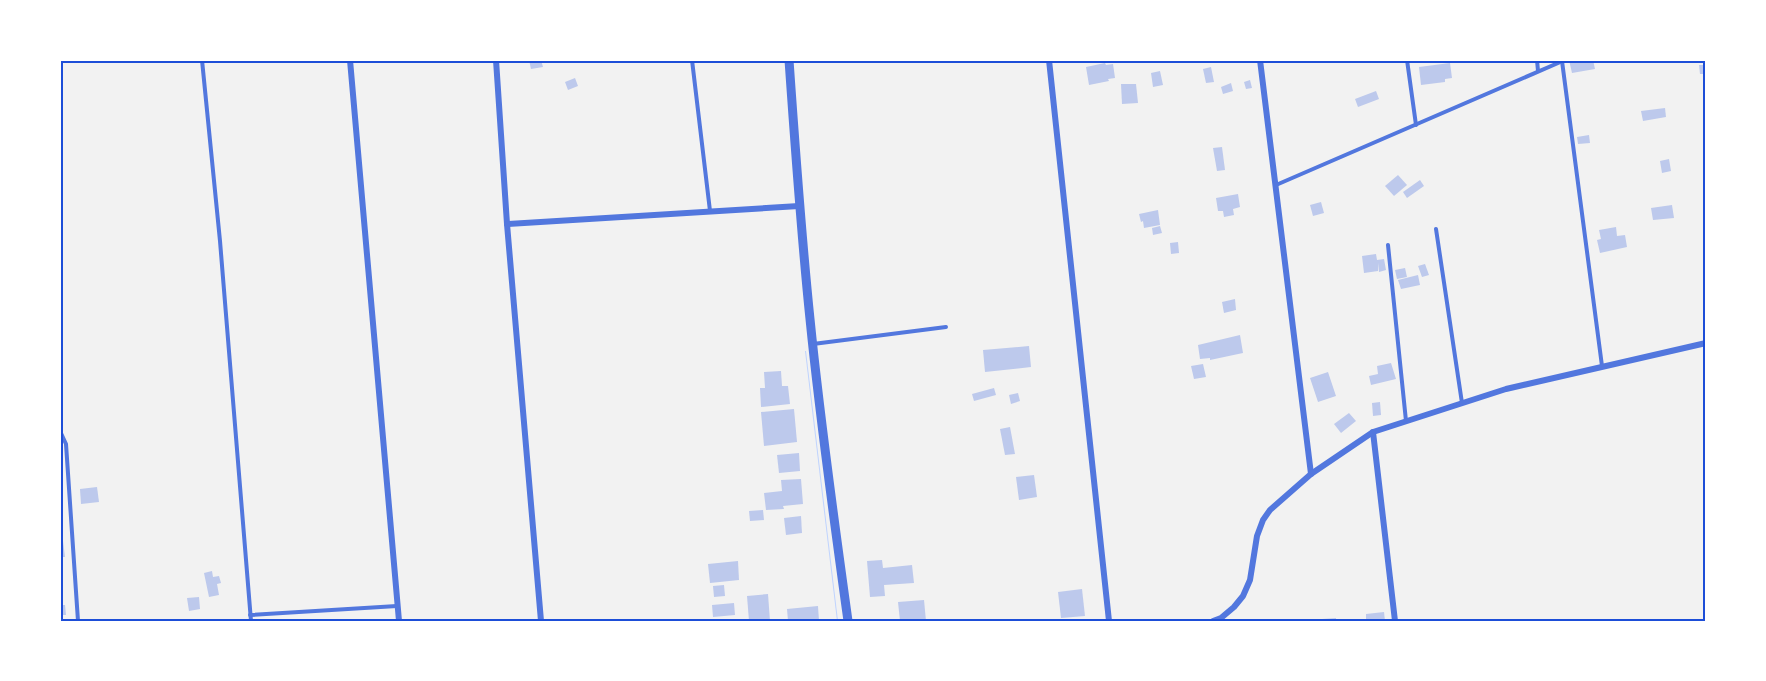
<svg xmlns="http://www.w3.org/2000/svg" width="1766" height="681" font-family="Lato,sans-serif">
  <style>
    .water { fill: #bfd3fe }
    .building { fill: #bdc9ec }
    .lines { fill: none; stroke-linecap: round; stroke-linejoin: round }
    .service { stroke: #5277de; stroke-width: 4 }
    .minor { stroke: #5277de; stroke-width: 6 }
    .tertiary { stroke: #5277de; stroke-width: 9 }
    .neatline { fill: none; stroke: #1d4ed8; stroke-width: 2 }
  </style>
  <rect width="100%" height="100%" fill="#f2f2f2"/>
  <path class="water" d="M805 351H806L838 621H837Z"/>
  <g class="building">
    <path d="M529 60H541L543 67 531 69Z"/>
    <path d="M1569 60H1593L1595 69 1572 73Z"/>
    <path d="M1105 63 1106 65 1113 64 1115 78 1108 79 1109 81 1089 85 1086 67Z"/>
    <path d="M1450 63 1452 78 1445 79V82L1421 85 1419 67Z"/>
    <path d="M1699 65H1704L1705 74H1700Z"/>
    <path d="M1211 67 1214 82 1206 83 1203 69Z"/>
    <path d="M1160 71 1163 85 1153 87 1151 73Z"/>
    <path d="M575 78 578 86 568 90 565 82Z"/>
    <path d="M1250 80 1252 88 1246 89 1244 82Z"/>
    <path d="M1231 83 1233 91 1223 94 1221 87Z"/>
    <path d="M1121 84H1136L1138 103 1122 104Z"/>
    <path d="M1376 91 1379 99 1358 107 1355 99Z"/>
    <path d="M1665 108 1666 117 1643 121 1641 111Z"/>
    <path d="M1589 135 1590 143 1578 144 1577 137Z"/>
    <path d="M1222 147 1225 170 1217 171 1213 148Z"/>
    <path d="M1669 159 1671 171 1662 173 1660 161Z"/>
    <path d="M1398 175 1407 185 1394 196 1385 186Z"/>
    <path d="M1420 180 1424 186 1407 198 1403 192Z"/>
    <path d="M1238 194 1240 207 1233 209 1234 215 1224 217 1223 211H1218L1216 198Z"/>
    <path d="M1321 202 1324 213 1313 216 1310 205Z"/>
    <path d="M1672 205 1674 218 1653 220 1651 208Z"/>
    <path d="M1158 210 1160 225 1144 228 1143 221 1141 222 1139 214Z"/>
    <path d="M1160 226 1162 233 1153 235 1152 228Z"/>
    <path d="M1616 227 1617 236 1625 235 1627 247 1600 253 1597 240 1601 239 1599 230Z"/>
    <path d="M1178 242 1179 253 1171 254 1170 243Z"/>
    <path d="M1376 254 1377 260 1384 259 1386 270 1379 272 1378 263V271L1364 273 1362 256Z"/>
    <path d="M1425 264 1429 275 1422 277 1418 266Z"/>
    <path d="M1405 268 1407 277 1397 279 1395 270Z"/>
    <path d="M1418 275 1420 285 1401 289 1398 280Z"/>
    <path d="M1235 299 1236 310 1224 313 1222 302Z"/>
    <path d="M1240 335 1243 353 1210 360V358L1200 359 1198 345Z"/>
    <path d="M1029 346 1031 367 985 372 983 350Z"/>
    <path d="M1391 363 1396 379 1371 385 1369 376 1378 374 1377 366Z"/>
    <path d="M1203 364 1206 377 1194 379 1191 366Z"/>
    <path d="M781 371 782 386H788L790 404 761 407 760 388H765L764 372Z"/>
    <path d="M1328 372 1336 396 1318 402 1310 378Z"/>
    <path d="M994 388 996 395 974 401 972 394Z"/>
    <path d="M1018 393 1020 401 1011 404 1009 395Z"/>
    <path d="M1380 402 1381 415 1373 416 1372 403Z"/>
    <path d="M794 409 797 442 764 446 761 412Z"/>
    <path d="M1349 413 1356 421 1341 433 1334 424Z"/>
    <path d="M1010 427 1015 454 1005 455 1000 429Z"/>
    <path d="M799 453 800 471 779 473 777 455Z"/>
    <path d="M1034 475 1037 497 1019 500 1016 477Z"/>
    <path d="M801 479 803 504 783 506 784 509 766 510 764 493 782 491 781 480Z"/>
    <path d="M97 487 99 502 81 504 80 489Z"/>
    <path d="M763 510 764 520 750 521 749 511Z"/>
    <path d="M801 516 802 533 786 535 784 518Z"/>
    <path d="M63 541 65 557H60V542Z"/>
    <path d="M882 560 883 568 912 565 914 583 884 585 885 596 870 597 867 561Z"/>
    <path d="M738 561 739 580 710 583 708 564Z"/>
    <path d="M212 571 213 577 219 576 221 583 217 584 219 595 209 597 204 573Z"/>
    <path d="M724 585 725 596 714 597 713 586Z"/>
    <path d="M1082 589 1085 616 1061 618 1058 592Z"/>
    <path d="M768 594 770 621H749L747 596Z"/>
    <path d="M199 597 200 609 189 611 187 598Z"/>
    <path d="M924 600 926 621H900L898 602Z"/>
    <path d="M734 603 735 615 713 617 712 605Z"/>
    <path d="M60 605H65L66 615H60Z"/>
    <path d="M818 606 819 621H788L787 609Z"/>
    <path d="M1384 612 1385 621H1366V614Z"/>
    <path d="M1336 618V621H1322V619Z"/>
  </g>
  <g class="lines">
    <g class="service">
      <path d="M202 60 220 241 251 621"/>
      <path d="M692 60 710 211"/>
      <path d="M1407 60 1416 125"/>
      <path d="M1537 60 1538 71"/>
      <path d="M1562 61 1602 366"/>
      <path d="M1276 185 1565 60"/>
      <path d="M1436 229 1462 403"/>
      <path d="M1388 245 1406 421"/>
      <path d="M813 344 946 327"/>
      <path d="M60 431 66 444 78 621"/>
      <path d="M250 615 397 606"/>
    </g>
    <g class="minor">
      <path d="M350 60 399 621"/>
      <path d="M496 60 507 224 541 621"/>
      <path d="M1049 60 1109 621"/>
      <path d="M1260 60 1311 474"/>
      <path d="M507 224 799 206"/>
      <path d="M1373 432 1395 621"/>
      <path d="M1213 621 1221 618 1234 607 1243 596 1250 580 1257 536 1263 520 1270 510 1311 474 1373 432 1506 389 1706 343"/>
    </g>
    <path class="tertiary" d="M789 60C795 146 801 232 810 319 820 420 834 520 848 621"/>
  </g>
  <rect width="1766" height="681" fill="none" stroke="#ffffff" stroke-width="123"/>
  <rect x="62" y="62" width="1642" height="558" class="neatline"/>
</svg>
